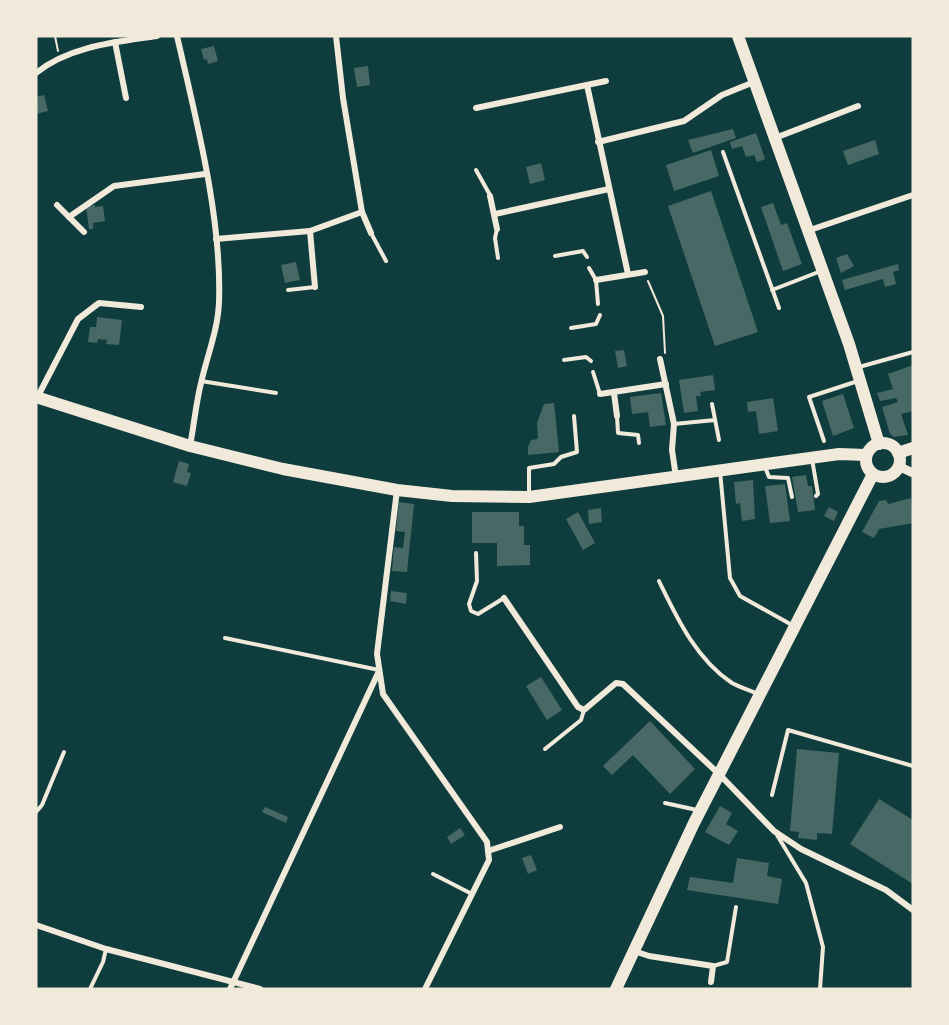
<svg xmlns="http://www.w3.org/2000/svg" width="949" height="1025" font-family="'Crimson Pro',serif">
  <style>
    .building { fill: #486865 }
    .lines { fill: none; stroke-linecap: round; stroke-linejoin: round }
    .path { stroke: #f1e9da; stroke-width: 2 }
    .service { stroke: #f1e9da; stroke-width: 4 }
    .minor { stroke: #f1e9da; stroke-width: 6 }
    .tertiary { stroke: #f1e9da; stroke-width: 9 }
    .primary { stroke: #f1e9da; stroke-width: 12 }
    .trunk { stroke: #f1e9da; stroke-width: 12 }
  </style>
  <rect width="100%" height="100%" fill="#0f3d3e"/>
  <g class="building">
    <path d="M214 46 218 61 208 64 207 59 204 60 201 49Z"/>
    <path d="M368 66 370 85 357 87 354 68Z"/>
    <path d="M44 95 48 111 36 114V97Z"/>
    <path d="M733 129 736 138 693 153 688 140Z"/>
    <path d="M756 133 765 159 757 162 754 155 746 157 742 146 732 149 730 142Z"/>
    <path d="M875 140 879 154 848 165 843 151Z"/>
    <path d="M711 150 719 176 674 191 666 165Z"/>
    <path d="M541 163 545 180 530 184 526 167Z"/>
    <path d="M711 191 758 332 715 346 668 206Z"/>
    <path d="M773 203 781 225 787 223 802 264 783 271 761 207Z"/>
    <path d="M95 205V207L103 206 105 221 93 223V229H89L86 206Z"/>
    <path d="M847 254 854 266 841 273 836 258Z"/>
    <path d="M296 262 300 280 285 283 281 265Z"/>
    <path d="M898 264 899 270 893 272 896 284 885 287 883 279 845 290 842 280Z"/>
    <path d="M97 317 122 320 119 345 106 344 107 340 98 339 97 343 88 342 90 327H96Z"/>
    <path d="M624 350 627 366 618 368 615 351Z"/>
    <path d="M913 365V411L901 414 908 435 894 437 890 434 882 407 898 402 896 398 880 401 877 393 893 389 888 374Z"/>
    <path d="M713 375 715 390 700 392 701 396H696L698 411 684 413 679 380Z"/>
    <path d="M661 393 666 425 650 427 648 412 632 414 630 397Z"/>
    <path d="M843 394 854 428 833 436 822 401Z"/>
    <path d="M773 398 778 431 759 434 756 411 748 412 747 402Z"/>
    <path d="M554 403 559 452 528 455V447L531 440 538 439 537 423 544 404Z"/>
    <path d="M179 461 189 464 187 472 191 473 187 486 173 482Z"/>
    <path d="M806 475 808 486H812L815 510 798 512 792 477Z"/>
    <path d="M753 480 755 519 742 521 740 503 736 504 734 482Z"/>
    <path d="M785 484 790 521 770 523 765 486Z"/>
    <path d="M911 498 913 523 879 529 874 538 862 532 879 501 886 500 888 504Z"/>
    <path d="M399 502 414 504 407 572 392 571 394 547 403 548 405 532 396 531Z"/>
    <path d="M829 507 838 512 834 521 824 516Z"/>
    <path d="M601 508 602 522 589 524 588 510Z"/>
    <path d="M472 512H519V526H524V545H530V565L497 566V543H472Z"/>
    <path d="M578 512 595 543 583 550 566 519Z"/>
    <path d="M391 591 407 593 406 604 390 601Z"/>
    <path d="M541 677 562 710 547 720 526 686Z"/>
    <path d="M650 721 695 769 670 794 633 755 612 775 603 766Z"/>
    <path d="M797 749 839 753 832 834 817 833V840L798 838 799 832 790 831Z"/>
    <path d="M879 799 913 820V884L850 844Z"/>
    <path d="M720 806 732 813 726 824 738 831 729 845 705 832Z"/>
    <path d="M265 807 288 817 286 823 262 812Z"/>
    <path d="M460 828 465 835 451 844 447 837Z"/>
    <path d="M531 855 537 870 528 874 522 858Z"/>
    <path d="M737 858 769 863 767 876 782 879 778 904 687 890 690 877 733 883Z"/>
  </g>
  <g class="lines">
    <g class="path">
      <path d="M55 36 58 51"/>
      <path d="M648 281 663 316 665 353"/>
    </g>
    <g class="service">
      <path d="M723 152 779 308"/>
      <path d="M476 170 490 195"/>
      <path d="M497 229 495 238 498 258"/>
      <path d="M371 233 386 261"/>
      <path d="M555 256 583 251 587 257"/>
      <path d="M589 268 596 280 598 304"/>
      <path d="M288 290 315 287"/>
      <path d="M772 290 821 271"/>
      <path d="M571 328 596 324 600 315"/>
      <path d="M564 360 586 357 591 361"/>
      <path d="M859 367 913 352"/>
      <path d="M593 372 600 394"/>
      <path d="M201 381 276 393"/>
      <path d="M712 404 719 440"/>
      <path d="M617 416 618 433 638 435 639 443"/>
      <path d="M674 424 715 420"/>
      <path d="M824 441 809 397 858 381"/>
      <path d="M812 459 818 494 816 496"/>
      <path d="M765 467 769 477 788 478 792 497"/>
      <path d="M720 471 730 578 740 596 792 625"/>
      <path d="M529 496V468L554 464 561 457 577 452 574 416"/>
      <path d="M476 553 477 581 469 604 471 611 478 614 504 598"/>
      <path d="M659 581C677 618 696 659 732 683 739 687 749 690 758 694"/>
      <path d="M225 638 379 670"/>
      <path d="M545 749 581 720 584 710"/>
      <path d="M772 795 788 730 913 766"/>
      <path d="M665 803 697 810"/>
      <path d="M36 812 42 805 64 752"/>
      <path d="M777 835 806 883 823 947 820 989"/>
      <path d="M433 874 472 894"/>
      <path d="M713 966 727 962 736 907"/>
      <path d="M90 989 103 962 106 949"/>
    </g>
    <g class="minor">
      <path d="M177 36C196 119 222 218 219 302 218 330 207 356 201 383 196 403 194 425 190 446"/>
      <path d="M336 36 343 98 362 212 371 233"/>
      <path d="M115 42 126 98"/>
      <path d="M36 73C69 46 116 42 157 36"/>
      <path d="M587 85 628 274"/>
      <path d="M476 108 606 81"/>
      <path d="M775 138 858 106"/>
      <path d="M598 142 684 121 722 95 754 82"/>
      <path d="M490 196 497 229"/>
      <path d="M57 205 84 232"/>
      <path d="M495 214 609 189"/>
      <path d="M69 217 114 186 205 174"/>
      <path d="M310 231 315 287"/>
      <path d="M807 231 913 195"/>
      <path d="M216 239 310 231 362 212"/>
      <path d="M596 280 645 272"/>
      <path d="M660 359 674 424 672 450 676 477"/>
      <path d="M614 393 617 416"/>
      <path d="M600 394 666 384"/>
      <path d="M37 398 78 319 99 303 141 307"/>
      <path d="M397 490 377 654 383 694 487 842 489 860 425 989"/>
      <path d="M504 598 578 707 584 710 616 683 623 684 720 775 774 831 801 849 886 890 913 910"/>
      <path d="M488 851 560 827"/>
      <path d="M36 925 106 949 260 989"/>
      <path d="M634 951 649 956 713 966 711 982"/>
      <path d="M230 989 379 671"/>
    </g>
    <path class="tertiary" d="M898 466 913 473"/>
    <g class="primary">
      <path d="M738 36 849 344 879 444"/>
      <path d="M616 989 694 823 873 474"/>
    </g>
    <g class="trunk">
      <path d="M36 397 190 446 283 469 397 490 452 496 529 497 839 454 866 455"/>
      <circle cx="883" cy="460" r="17"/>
      <path d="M898 453 913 448"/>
    </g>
  </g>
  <rect width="949" height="1025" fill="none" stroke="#f1e9da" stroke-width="75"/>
</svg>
